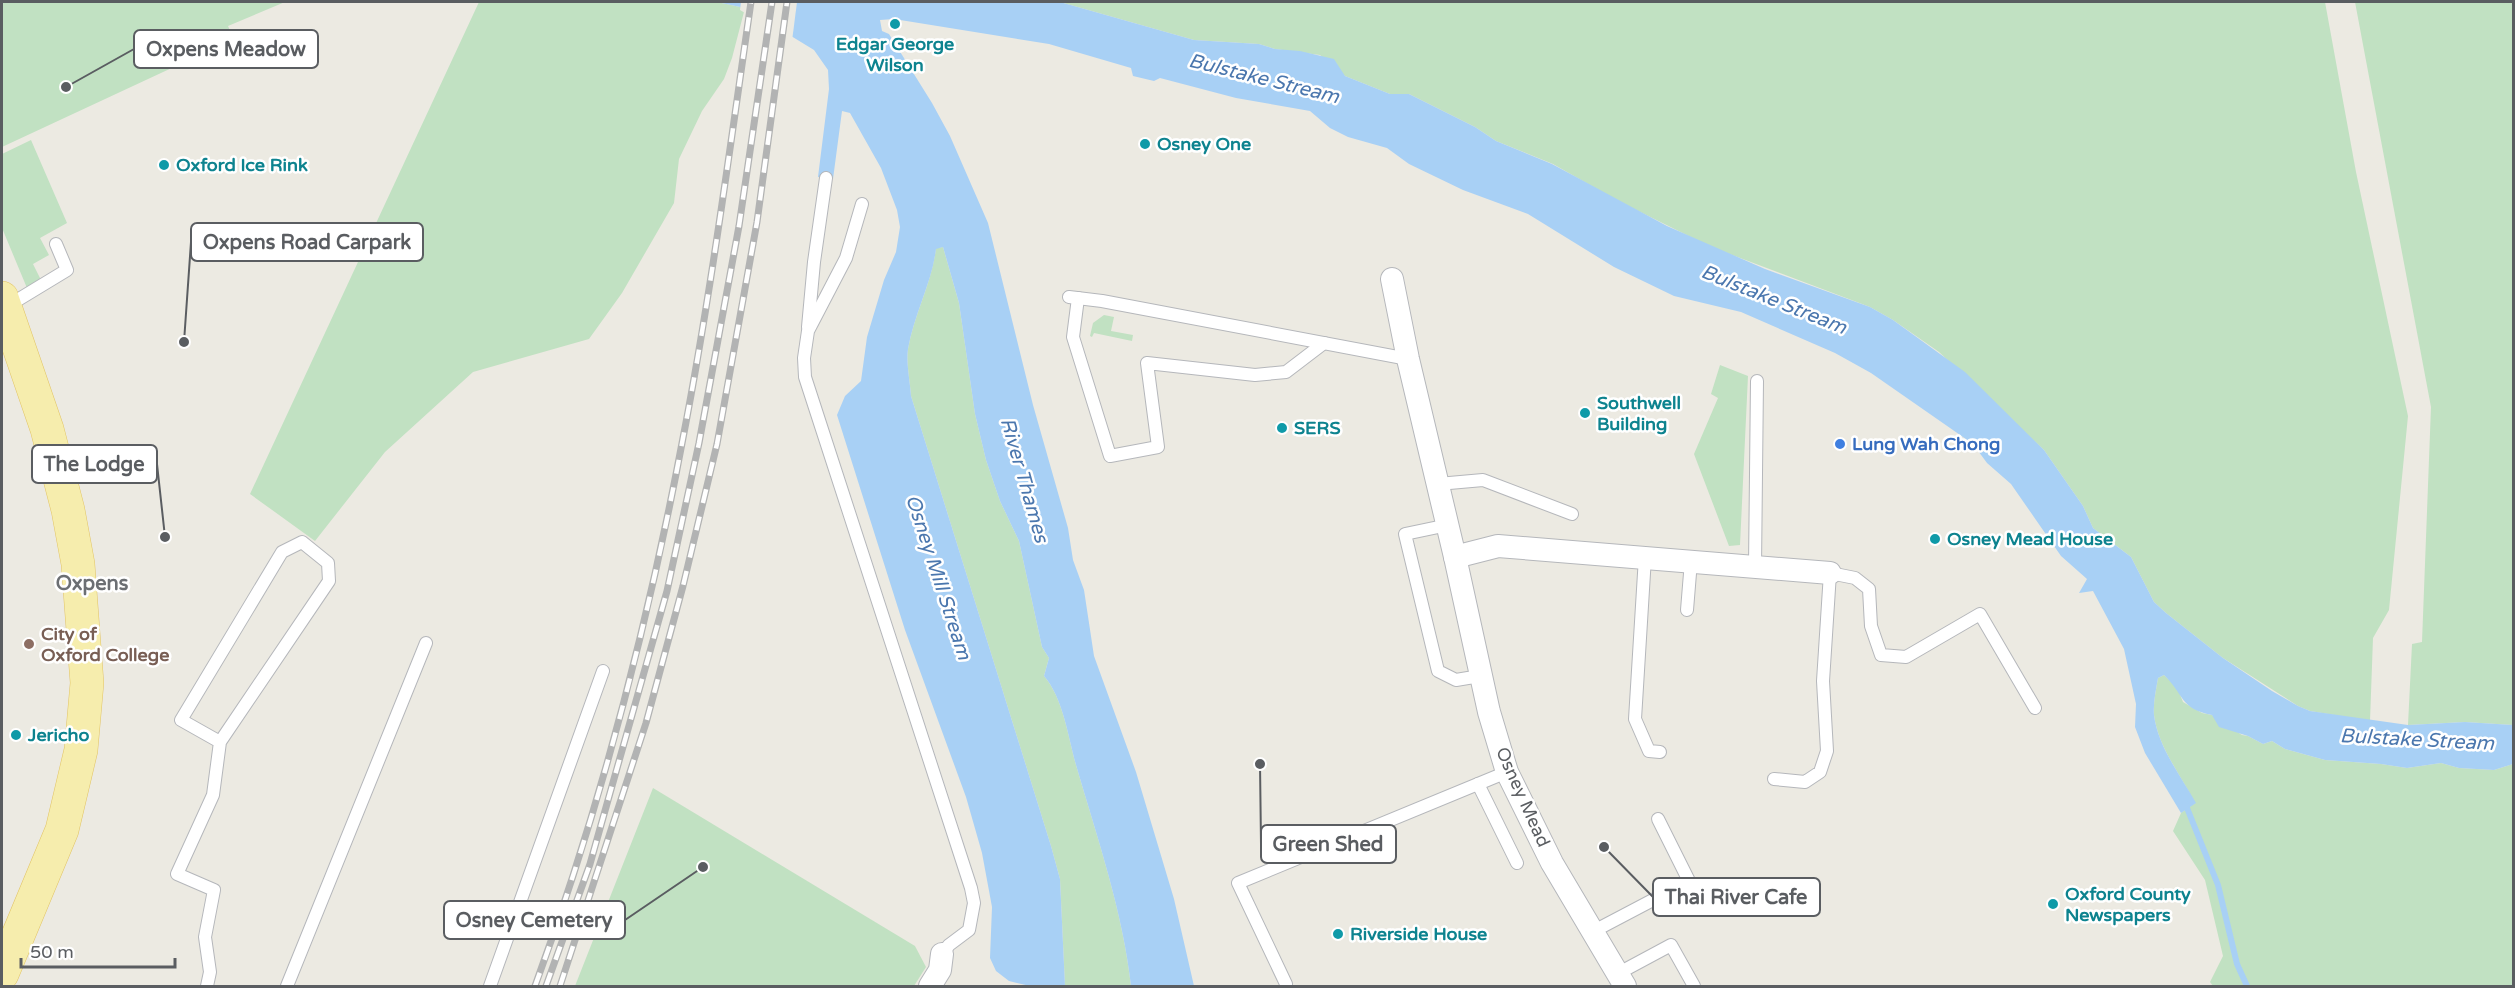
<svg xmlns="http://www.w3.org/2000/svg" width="2515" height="988" font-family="'Varela Round',sans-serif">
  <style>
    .green { fill: #c1e1c2 }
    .water { fill: #a8d0f5 }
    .pier { fill: #eceae2 }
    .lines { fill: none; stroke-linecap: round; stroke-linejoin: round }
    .stream { stroke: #a8d0f5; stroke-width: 6 }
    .lane-casing { stroke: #b5b7bb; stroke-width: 14 }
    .street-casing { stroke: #b5b7bb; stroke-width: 24 }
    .primary-casing { stroke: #e2c465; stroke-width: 34 }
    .lane { stroke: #fff; stroke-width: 12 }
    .street { stroke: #fff; stroke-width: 22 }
    .primary { stroke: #f6edad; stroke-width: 33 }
    .rail-casing { stroke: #b2b3b3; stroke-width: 7 }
    .rail { stroke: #fff; stroke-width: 4.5; stroke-dasharray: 14; stroke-linecap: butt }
    .culture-dot { fill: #0f9aa8; stroke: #fff; stroke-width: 2 }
    .shop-dot { fill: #3f7fe0; stroke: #fff; stroke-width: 2 }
    .education-dot { fill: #8d6e63; stroke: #fff; stroke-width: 2 }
    .labels { text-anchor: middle; stroke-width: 5; stroke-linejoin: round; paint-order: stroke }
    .culture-label { font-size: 18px; font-weight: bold; fill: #0d838f; stroke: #fff; text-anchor: start }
    .shop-label { font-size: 18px; font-weight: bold; fill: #366cbe; stroke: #fff; text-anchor: start }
    .education-label { font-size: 18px; font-weight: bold; fill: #785e54; stroke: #fff; text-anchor: start }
    .street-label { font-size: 18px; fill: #5a5d61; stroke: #fff }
    .water-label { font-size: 20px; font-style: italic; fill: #4b77ae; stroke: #fff }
    .neighbourhood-label { font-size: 20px; font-weight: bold; fill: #6c6f73; stroke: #fff }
    .leader { fill: none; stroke: #5a5d61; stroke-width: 2 }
    .callout-dot { fill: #5a5d61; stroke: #fff; stroke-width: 2 }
    .callout { fill: #fff; stroke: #5a5d61; stroke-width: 2 }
    .callout-label { font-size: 20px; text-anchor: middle; font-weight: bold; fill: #5a5d61 }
  </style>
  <rect width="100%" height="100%" fill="#eceae2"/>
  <g class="green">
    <path d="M2 2H285L228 26 234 39 2 147Z"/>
    <path d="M479 2H717L745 8 732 58 724 79 702 111 679 159 674 203 622 293 589 339 473 372 385 452 315 541 250 494Z"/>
    <path d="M1060 2H2325L2356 172 2408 416 2389 610 2373 638 2370 721 2310 711 2298 706 2223 658 2166 613 2154 602 2131 557 2093 528 2083 506 2044 450 1939 352 1893 320 1870 307 1711 247 1618 201 1553 164 1496 141 1475 127 1409 94H1390L1345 76 1320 55 1275 49 1259 44 1194 40Z"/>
    <path d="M2355 2H2513V725L2465 722 2408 725 2412 644 2422 642 2431 407Z"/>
    <path d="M31 140 67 223 40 238 49 255 33 264 41 280 27 288 2 228V154Z"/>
    <path d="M943 247 959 303 975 414 986 460 1000 501 1019 541 1042 647 1049 658 1044 676C1063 698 1068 736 1076 765 1097 837 1123 912 1131 986H1065L1060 879 1051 846 911 396C910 381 906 363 908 349 914 314 932 283 936 248Z"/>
    <path d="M1104 315 1114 317 1111 331 1133 335 1132 341 1094 333 1092 337 1090 336 1093 323Z"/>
    <path d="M1720 365 1748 376 1740 545 1729 546 1694 454 1718 398 1711 394Z"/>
    <path d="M2164 675 2177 687 2183 702 2202 713 2212 715 2242 735 2248 736 2263 744 2272 741 2285 749 2325 760 2381 764 2407 768 2441 763 2459 768 2494 770 2513 764V986H2213L2210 982 2223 956 2205 880 2173 831 2181 813 2195 803C2181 775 2158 747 2154 715 2153 703 2156 690 2158 678Z"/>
    <path d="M653 788 915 946 926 967 914 986H575Z"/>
  </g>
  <path class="water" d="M717 2H1060L1194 40 1259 44 1275 49 1300 51 1334 59 1345 76 1390 94H1409L1475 127 1496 141 1552 164 1667 226 1765 269 1870 307 1893 320 1965 372 2044 450 2083 506 2093 528 2131 557 2154 602 2166 613 2223 658 2272 691 2298 706 2310 711 2408 725 2465 722 2513 725V764L2494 770 2459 768 2441 763 2407 768 2381 764 2325 760 2285 749 2272 741 2263 744 2248 736 2219 727 2212 715C2180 709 2184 694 2164 675L2158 678C2156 690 2153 703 2154 715 2158 747 2181 776 2196 803L2181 813 2145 753 2135 727 2136 704 2124 649 2093 591 2079 593 2087 579 2061 556 2011 484 1987 463 1973 444 1871 373 1835 353 1741 312 1674 296 1614 267 1528 214 1463 190 1409 164 1387 148 1348 137 1330 128 1310 111 1236 98 1160 78 1154 81 1133 76 1131 68 1049 44 894 19 880 20 882 31 889 34 932 103 950 136 988 223 1033 405 1068 528 1073 560 1084 590 1094 656 1136 772 1174 899 1194 986H1131C1123 912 1097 837 1076 765 1068 736 1063 698 1044 676L1049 658 1042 647 1019 541 1000 501 986 460 975 414 959 303 943 247 936 249C932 283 914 314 908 349 906 363 910 381 911 396L1051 846 1060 879 1065 986H1030L1009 981 996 971 990 958 992 907 982 853 966 797 905 630 837 415 845 396 861 381 867 337 884 280 896 252 900 227 897 210 881 168 850 113 842 111 833 179 818 177 829 89 828 70 814 50 745 8Z"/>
  <path class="pier" d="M741 2H797L792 41 740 10Z"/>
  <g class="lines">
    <path class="stream" d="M2185 803 2218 885 2237 964 2247 986"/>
    <defs>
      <g id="lane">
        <path d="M862 204 846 258 808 331 804 358 805 377 971 888 974 903 969 930 949 945 942 954"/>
        <path d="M1069 297 1102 301 1408 359"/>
        <path d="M1078 298 1073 337 1110 456 1158 447 1147 363 1255 375 1286 372 1324 343"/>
        <path d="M6 307 67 270 56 244"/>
        <path d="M808 327 814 262 826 178"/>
        <path d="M1438 484 1483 480 1572 514"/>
        <path d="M1448 525 1405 534 1438 671 1456 680 1480 676"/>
        <path d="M1645 557 1635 719 1649 751 1660 752"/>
        <path d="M1755 567 1757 381"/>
        <path d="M1687 610 1691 561"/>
        <path d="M1774 779 1805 782 1820 772 1827 751 1823 681 1830 573 1855 578 1869 589 1871 626 1881 655 1906 657 1980 614 2035 708"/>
        <path d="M1478 784 1517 863"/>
        <path d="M1592 932 1689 881 1658 819"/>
        <path d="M1617 974 1671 945 1694 986"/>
        <path d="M1286 984 1238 883 1507 772"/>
        <path d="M207 986 210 972 205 937 214 890 177 874 213 795 220 742 329 581 328 563 302 542 282 552 181 720 220 742"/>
        <path d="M287 986 426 643"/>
        <path d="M490 986 603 671"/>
      </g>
      <g id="street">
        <path d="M1392 279 1408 359 1455 557 1489 712 1507 772 1552 863 1625 986"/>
        <path d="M1455 557 1498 546 1830 573"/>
        <path d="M930 986 940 970 942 954"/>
      </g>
      <path id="primary" d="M2 298 47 429 68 510 78 564 87 683 81 750 62 830 2 974"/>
    </defs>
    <use href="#lane" class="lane-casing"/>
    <use href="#street" class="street-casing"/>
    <use href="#primary" class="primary-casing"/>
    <use href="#lane" class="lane"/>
    <use href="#street" class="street"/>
    <use href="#primary" class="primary"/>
    <defs>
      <g id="rail">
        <path d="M535 986C600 809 648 624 683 438 711 293 730 147 751 2"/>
        <path d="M546 986 590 864 667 591 699 443 739 226 772 2"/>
        <path d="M560 986 646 723 683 586 717 444 757 222 787 2"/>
      </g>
    </defs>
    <use href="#rail" class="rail-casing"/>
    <use href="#rail" class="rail"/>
  </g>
  <g class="culture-dot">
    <circle cx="895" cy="24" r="6"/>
    <circle cx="1145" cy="144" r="6"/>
    <circle cx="164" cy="165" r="6"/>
    <circle cx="1585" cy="413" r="6"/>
    <circle cx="1282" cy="428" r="6"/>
    <circle cx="1935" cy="539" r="6"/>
    <circle cx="16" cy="735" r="6"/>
    <circle cx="2053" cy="904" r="6"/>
    <circle cx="1338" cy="934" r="6"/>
  </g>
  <circle class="shop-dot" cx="1840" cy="444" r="6"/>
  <circle class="education-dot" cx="29" cy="644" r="6"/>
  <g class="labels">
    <g class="culture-label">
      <text x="895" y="50" text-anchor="middle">Edgar George<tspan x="895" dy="21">Wilson</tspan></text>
      <text x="1157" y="150">Osney One</text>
      <text x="176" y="171">Oxford Ice Rink</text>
      <text x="1597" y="409">Southwell<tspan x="1597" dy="21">Building</tspan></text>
      <text x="1294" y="434">SERS</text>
      <text x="1947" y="545">Osney Mead House</text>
      <text x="28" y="741">Jericho</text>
      <text x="2065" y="900">Oxford County<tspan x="2065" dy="21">Newspapers</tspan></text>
      <text x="1350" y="940">Riverside House</text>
    </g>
    <g class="shop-label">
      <text x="1852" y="450">Lung Wah Chong</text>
    </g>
    <g class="education-label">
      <text x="41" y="640">City of<tspan x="41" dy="21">Oxford College</tspan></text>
    </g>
    <g class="street-label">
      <text transform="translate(1523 797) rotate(66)" y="6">Osney Mead</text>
    </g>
    <g class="water-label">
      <text transform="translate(1264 78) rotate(14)" y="7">Bulstake Stream</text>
      <text transform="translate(1774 299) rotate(22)" y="7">Bulstake Stream</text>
      <text transform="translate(1025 480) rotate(74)" y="7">River Thames</text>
      <text transform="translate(939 577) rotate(72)" y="7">Osney Mill Stream</text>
      <text transform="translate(2417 739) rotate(3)" y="7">Bulstake Stream</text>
    </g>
    <g class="neighbourhood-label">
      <text x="92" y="590">Oxpens</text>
    </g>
  </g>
  <path class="leader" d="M66 87L134 49M184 342L191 242M165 537L157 464M1260 764L1261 844M1604 847L1653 897M703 867L625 920"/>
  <g class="callout-dot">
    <circle cx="66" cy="87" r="6"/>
    <circle cx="184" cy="342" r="6"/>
    <circle cx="165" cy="537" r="6"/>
    <circle cx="1260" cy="764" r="6"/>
    <circle cx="1604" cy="847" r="6"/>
    <circle cx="703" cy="867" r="6"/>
  </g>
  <g class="callout">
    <rect x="134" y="30" width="184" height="38" rx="6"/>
    <rect x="191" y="223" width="232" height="38" rx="6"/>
    <rect x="32" y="445" width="125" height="38" rx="6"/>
    <rect x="1261" y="825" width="135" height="38" rx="6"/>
    <rect x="1653" y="878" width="167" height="38" rx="6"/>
    <rect x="444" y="901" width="181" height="38" rx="6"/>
  </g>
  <g class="callout-label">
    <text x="226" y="56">Oxpens Meadow</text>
    <text x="307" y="249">Oxpens Road Carpark</text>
    <text x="94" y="471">The Lodge</text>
    <text x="1328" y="851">Green Shed</text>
    <text x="1736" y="904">Thai River Cafe</text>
    <text x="534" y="927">Osney Cemetery</text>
  </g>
  <rect width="2515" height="988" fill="none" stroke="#5a5d61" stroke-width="6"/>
  <path d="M21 958v9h154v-9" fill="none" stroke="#5a5d61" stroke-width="3"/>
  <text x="30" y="958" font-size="18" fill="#5a5d61" stroke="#ffffff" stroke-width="4.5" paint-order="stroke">50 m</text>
</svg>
